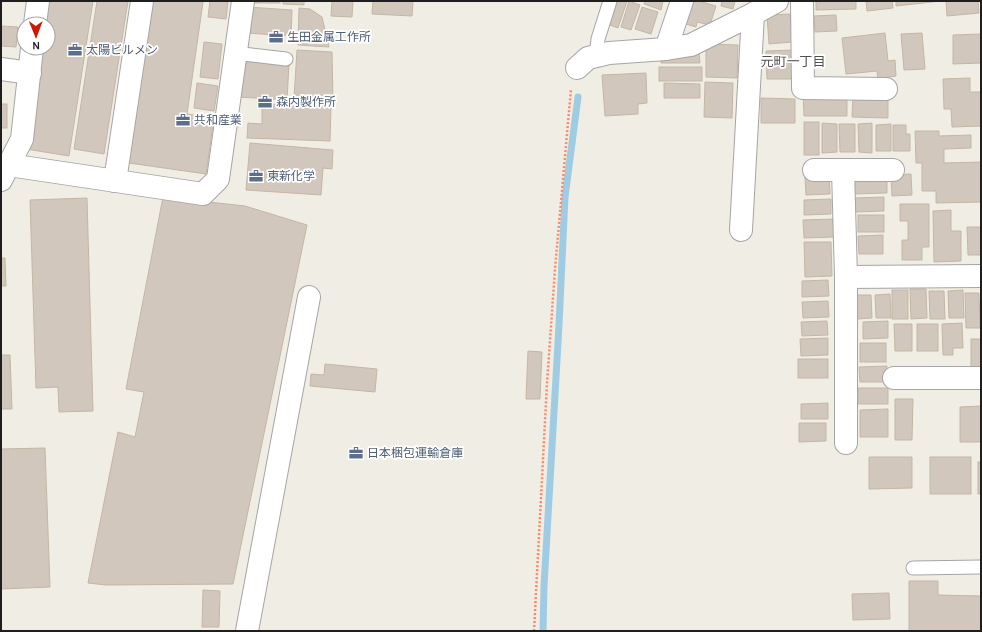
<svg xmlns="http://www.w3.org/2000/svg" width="982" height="632" font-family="Karla,'Noto Sans JP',sans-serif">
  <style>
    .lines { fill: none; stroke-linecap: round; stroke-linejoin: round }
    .stream { stroke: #9fcce3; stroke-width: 7 }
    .building { fill: #d1c7bc; stroke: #c4b6a4 }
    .service-casing { stroke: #a5a5a5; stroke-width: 15 }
    .minor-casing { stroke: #a5a5a5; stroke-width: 24 }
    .path { stroke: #ff8766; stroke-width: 2.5; stroke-dasharray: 2 2; stroke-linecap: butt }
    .service { stroke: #fff; stroke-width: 13 }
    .minor { stroke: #fff; stroke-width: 22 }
    .labels { text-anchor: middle; stroke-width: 3.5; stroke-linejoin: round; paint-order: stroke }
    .service-label { font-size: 12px; fill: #4e5e75; stroke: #fff; text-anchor: start }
    .neighbourhood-label { font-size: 13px; fill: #515151; stroke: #fff }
  </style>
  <rect width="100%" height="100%" fill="#f0eee4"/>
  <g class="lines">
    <path class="stream" d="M543 631 544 586 559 325 565 197 578 97"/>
  </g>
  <g class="building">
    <path d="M48 1H93L69 156 26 149 41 48H48V24H44Z"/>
    <path d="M97 1H128L104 154 74 149Z"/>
    <path d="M152 1H196L203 2 187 114 214 118 206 174 129 163Z"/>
    <path d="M210 1H228L226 19 208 17Z"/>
    <rect x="253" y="1" width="27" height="2"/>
    <path d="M283 1H304V5L283 4Z"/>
    <path d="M332 1H353L352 17 331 16Z"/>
    <path d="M373 1H413L412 16 372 14Z"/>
    <path d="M615 1H627L618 28 607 24Z"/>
    <path d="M629 1 640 5 631 30 621 27Z"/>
    <path d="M645 1H663L661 10 644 4Z"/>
    <path d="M693 1H699L716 6 710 25 697 22 696 27 686 24Z"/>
    <path d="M722 1H735L733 9 721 6Z"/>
    <path d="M816 1H856V9L816 10Z"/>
    <path d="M866 1H892L893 8 867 11Z"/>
    <path d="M896 1H941L896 6Z"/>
    <path d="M946 1H978L979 13 947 16Z"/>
    <path d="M248 7 292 10 291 36 246 33Z"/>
    <path d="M642 7 658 12 651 34 635 29Z"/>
    <path d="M299 8 310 9 322 17 329 47 298 45Z"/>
    <path d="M790 14 792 42 769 44 767 15Z"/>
    <path d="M836 15 837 31 815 32 814 16Z"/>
    <path d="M2 26 18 27 16 47 1 46Z"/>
    <path d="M885 33 888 61 895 60 896 76 878 79 877 71 846 74 842 38Z"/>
    <path d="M922 33 925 69 904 70 901 34Z"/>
    <path d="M981 34V63L953 64V35Z"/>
    <path d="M204 42 222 44 218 79 200 77Z"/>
    <path d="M706 44 738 45 737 78 706 77Z"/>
    <path d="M297 50 332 52 333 100 294 98Z"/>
    <path d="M794 50V79H767L766 51Z"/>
    <path d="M660 52H699L700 63H661Z"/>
    <path d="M248 61 289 64 287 100 238 97 240 74Z"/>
    <rect x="659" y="67" width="43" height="14"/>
    <path d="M646 73 647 103 638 104V114L605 116 602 75Z"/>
    <path d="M970 78V92H981V126L952 127 951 109H944L943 79Z"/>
    <path d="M705 82 733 83 732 118 704 117Z"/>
    <path d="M197 83 218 86 214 111 194 108Z"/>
    <path d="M664 83 700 84V98H664Z"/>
    <path d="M803 93H847V116H804Z"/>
    <path d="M853 96 888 97V118L852 117Z"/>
    <path d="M761 98 795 99V123H761Z"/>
    <rect x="1" y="104" width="6" height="24"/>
    <path d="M262 104 331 106 330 141 247 138 248 123 262 124Z"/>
    <rect x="804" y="122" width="15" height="33"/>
    <path d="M822 123 837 124V152L822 153Z"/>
    <path d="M872 123V153L859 152 858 124Z"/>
    <path d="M839 124H855V152H840Z"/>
    <path d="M891 124V151H876V125Z"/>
    <path d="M893 125H906V134H910V151H893Z"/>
    <path d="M915 131H939V136L971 135V148L944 149V163L981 162V202L936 203V191H922V163H916Z"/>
    <path d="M250 143 333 150 332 169 323 168 321 195 246 190Z"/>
    <path d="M911 174 912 195 892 196 891 175Z"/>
    <path d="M829 176 830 194 806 195 805 177Z"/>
    <path d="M853 177H887V193L853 194Z"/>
    <path d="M163 197 245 206 307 225 233 584 106 585 88 583 118 432 135 437 144 392 126 389Z"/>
    <path d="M884 197V211L855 212 854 198Z"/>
    <path d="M87 198 93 411 59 412 58 387 36 388 30 200Z"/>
    <path d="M831 199V214L804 215V200Z"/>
    <path d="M900 204H929V247H922V260H902V240H908V221H900Z"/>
    <path d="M951 210V231H961V261L934 262 933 211Z"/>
    <rect x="858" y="215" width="26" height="17"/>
    <path d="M833 219 834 237 804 238 803 220Z"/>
    <path d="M967 227H981V255H968Z"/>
    <path d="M883 235V254H859L858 236Z"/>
    <path d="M804 242H831L832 276 805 277Z"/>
    <path d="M1 258H5L6 286H1Z"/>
    <path d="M828 280 829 296 802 297V281Z"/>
    <path d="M910 289H926L927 318 911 319Z"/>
    <rect x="892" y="290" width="16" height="29"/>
    <path d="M963 290 964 318H949L948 291Z"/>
    <path d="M929 291H944L945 319H930Z"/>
    <path d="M965 293H979L980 328H966Z"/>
    <path d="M890 294 891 318H876L875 295Z"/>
    <path d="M856 295H871L872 318 857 319Z"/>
    <path d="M828 301 829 317 803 318 802 302Z"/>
    <path d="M827 321 828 335 802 336 801 322Z"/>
    <path d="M888 321V338L863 339V322Z"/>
    <path d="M962 323 963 348H953V355H943L942 324Z"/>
    <path d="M894 324H912V351H895Z"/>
    <rect x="917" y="324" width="21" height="27"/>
    <path d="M828 338V355L801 356 800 339Z"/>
    <rect x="971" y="339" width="10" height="29"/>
    <rect x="860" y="343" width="26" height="19"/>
    <path d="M528 351 542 352 540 399H526Z"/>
    <path d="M1 355H10L12 409H1Z"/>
    <rect x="798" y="359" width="30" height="19"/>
    <path d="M325 364 377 369 375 392 310 386 311 374 324 375Z"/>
    <path d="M887 366V382H860L859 367Z"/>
    <rect x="858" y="388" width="30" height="16"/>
    <path d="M895 399H913L912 440H895Z"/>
    <path d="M828 403V419H801V404Z"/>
    <path d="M981 406V442H960V407Z"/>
    <path d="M888 409V437H860V410Z"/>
    <path d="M799 423H826V441L799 442Z"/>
    <path d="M45 448 50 587 1 589V449Z"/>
    <path d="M869 457H912V488L869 489Z"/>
    <rect x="930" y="457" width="41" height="37"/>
    <rect x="978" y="462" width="3" height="32"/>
    <path d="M909 581H938V595L981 596V631H909Z"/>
    <path d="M203 590 220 591 219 627H202Z"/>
    <path d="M889 593 890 619 853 620 852 594Z"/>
  </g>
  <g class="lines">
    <defs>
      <g id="service">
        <path d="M235 53 286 59"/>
        <path d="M596 56 598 39 610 1"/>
        <path d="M913 568 981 567"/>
      </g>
      <g id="minor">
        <path d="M802 1 803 88 886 89"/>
        <path d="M35 24 38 1"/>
        <path d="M666 49 682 1"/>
        <path d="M577 68 588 58 609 53 666 49 691 45 753 14 777 1"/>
        <path d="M1 69 30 73"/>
        <path d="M9 165 203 194 218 179 243 1"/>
        <path d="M814 170H893"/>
        <path d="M843 170 846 277V443"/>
        <path d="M1 180 22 139 32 48"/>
        <path d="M115 181 142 1"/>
        <path d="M741 230 753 14"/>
        <path d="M846 277 981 276"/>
        <path d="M894 378H981"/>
        <path d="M247 631 309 297"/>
      </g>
    </defs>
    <use href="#service" class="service-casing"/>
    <use href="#minor" class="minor-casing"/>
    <path class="path" d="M534 631 547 383 555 269 571 89"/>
    <use href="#service" class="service"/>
    <use href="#minor" class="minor"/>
  </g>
  <defs>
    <symbol id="office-bare" viewBox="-9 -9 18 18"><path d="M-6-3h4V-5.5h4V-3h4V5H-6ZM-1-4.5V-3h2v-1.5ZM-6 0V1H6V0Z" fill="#5c6f8a" stroke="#fff" stroke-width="2.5" paint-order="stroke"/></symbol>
  </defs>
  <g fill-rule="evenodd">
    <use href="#office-bare" x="266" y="27" width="20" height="20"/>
    <use href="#office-bare" x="65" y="40" width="20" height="20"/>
    <use href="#office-bare" x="255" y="92" width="20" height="20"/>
    <use href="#office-bare" x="173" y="110" width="20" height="20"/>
    <use href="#office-bare" x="246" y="166" width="20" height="20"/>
    <use href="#office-bare" x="346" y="443" width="20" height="20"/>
  </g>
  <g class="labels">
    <g class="service-label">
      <text x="287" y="41">生田金属工作所</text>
      <text x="86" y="54">太陽ビルメン</text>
      <text x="276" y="106">森内製作所</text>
      <text x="194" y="124">共和産業</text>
      <text x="267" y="180">東新化学</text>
      <text x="367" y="457">日本梱包運輸倉庫</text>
    </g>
    <g class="neighbourhood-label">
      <text x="793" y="66">元町一丁目</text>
    </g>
  </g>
  <rect width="982" height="632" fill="none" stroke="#1e1e1e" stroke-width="4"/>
  <g transform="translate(36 36) rotate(179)"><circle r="19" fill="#ffffff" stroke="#a5a5a5"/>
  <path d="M0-3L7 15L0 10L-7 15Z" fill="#cd1700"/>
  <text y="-6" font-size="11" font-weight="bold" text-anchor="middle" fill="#1e1e1e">N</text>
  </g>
</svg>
